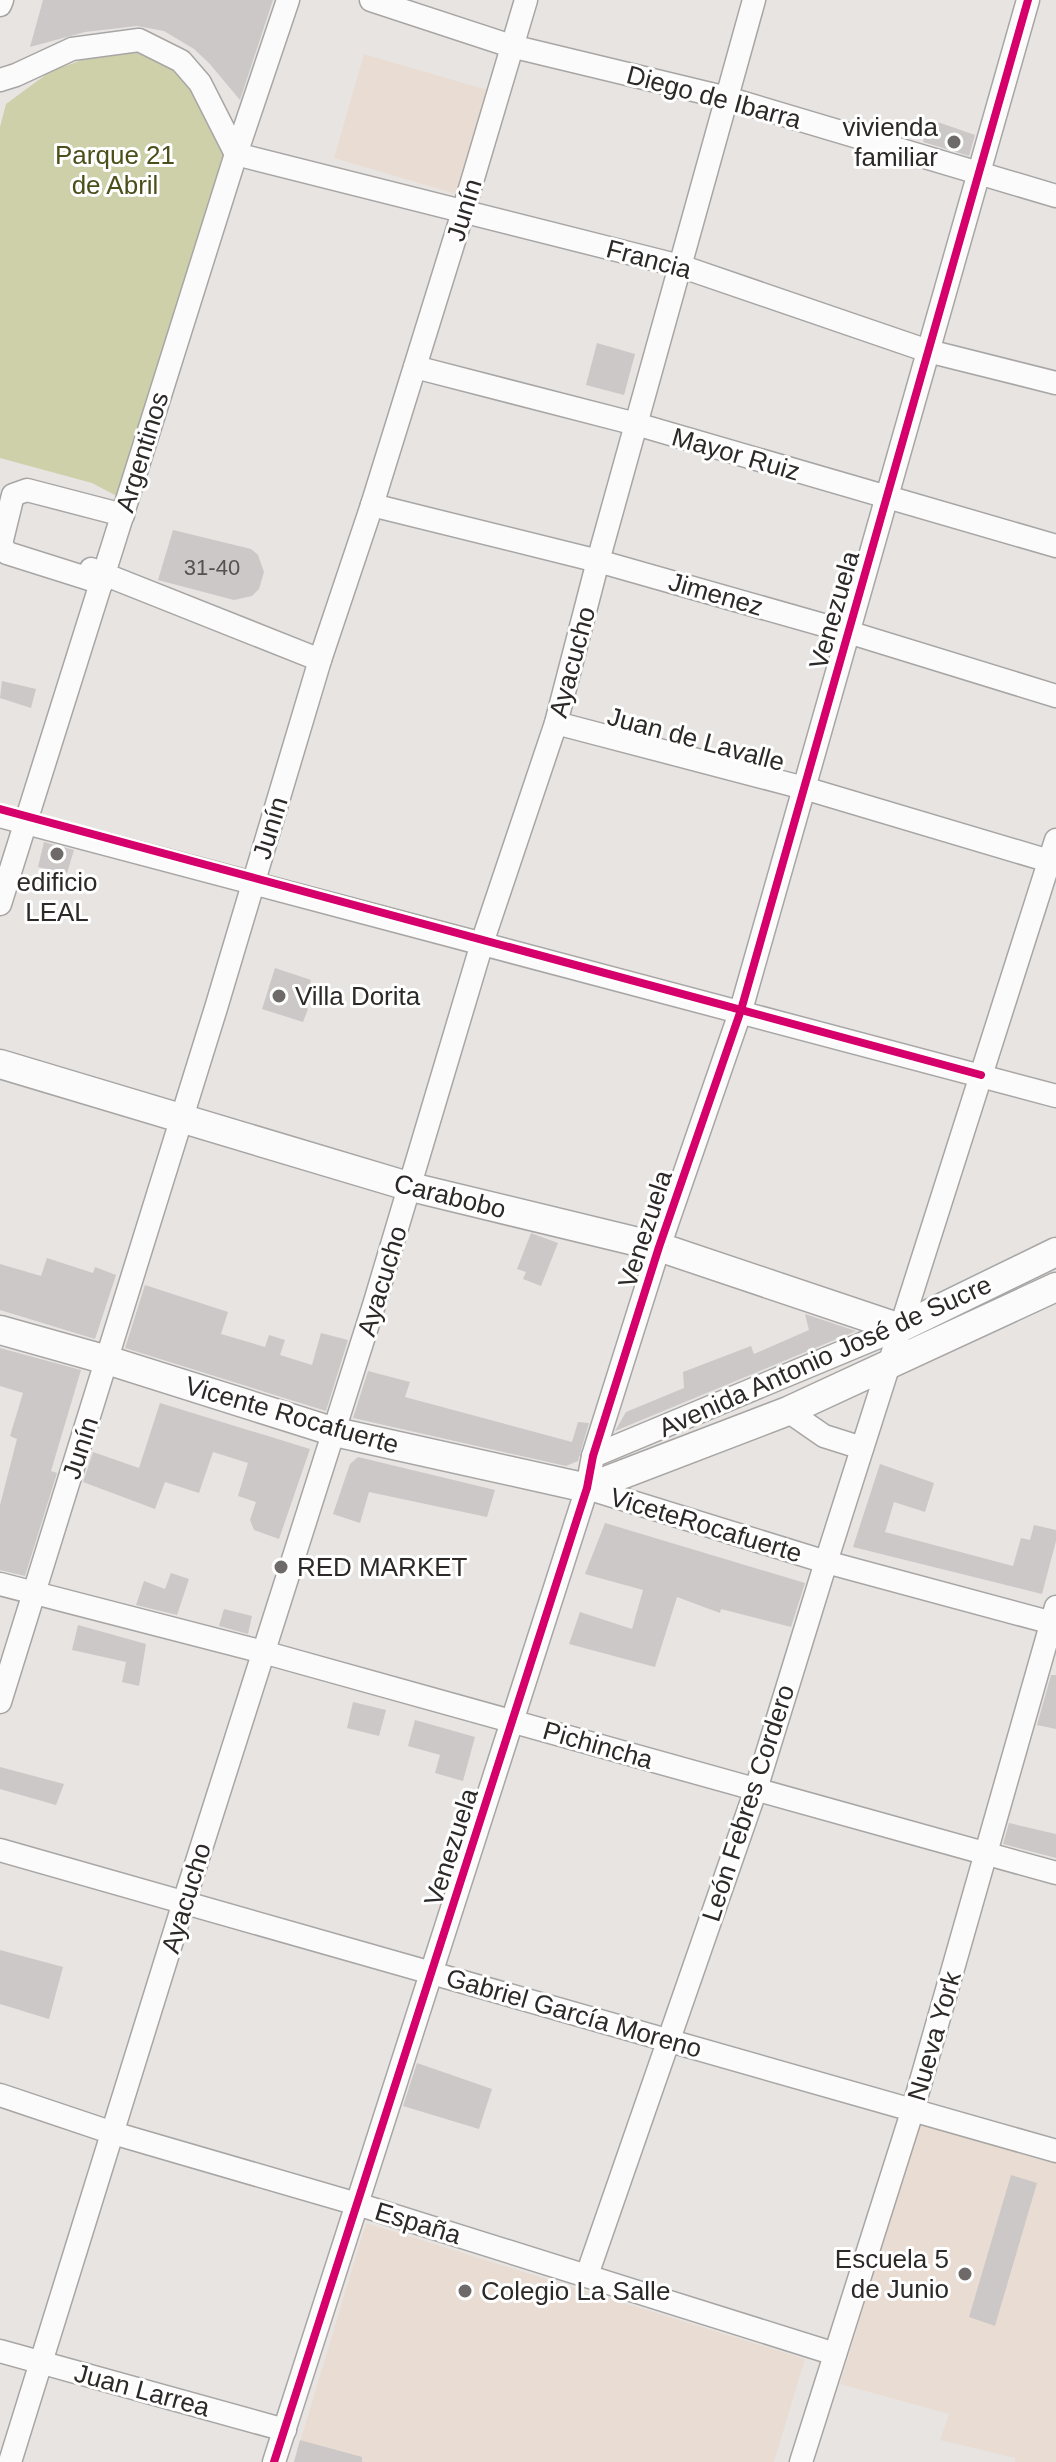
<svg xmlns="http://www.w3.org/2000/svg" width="1056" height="2462" font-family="Arial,sans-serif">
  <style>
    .education { fill: #e9ddd3 }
    .green { fill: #ced0aa }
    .building { fill: #cbc8c7 }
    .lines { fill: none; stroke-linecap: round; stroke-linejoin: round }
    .minor-casing { stroke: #a8a6a5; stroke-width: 25 }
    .major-casing { stroke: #a8a6a5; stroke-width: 31 }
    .minor { stroke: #fbfbfb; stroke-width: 22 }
    .major { stroke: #fbfbfb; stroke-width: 28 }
    .cycleway-casing { stroke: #fff; stroke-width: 13 }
    .cycleway { stroke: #d6006c; stroke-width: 8 }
    .poi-dot { fill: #6d6a69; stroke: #fff; stroke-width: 3 }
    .labels { text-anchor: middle; stroke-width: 6; stroke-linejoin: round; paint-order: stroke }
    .number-label { font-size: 22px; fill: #545150 }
    .street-label { font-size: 26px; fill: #2c2928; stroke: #fff }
    .poi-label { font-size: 26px; fill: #2c2928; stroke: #fff; text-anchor: start }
    .park-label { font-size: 26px; fill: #4c4f1a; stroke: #fff }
  </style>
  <rect width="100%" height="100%" fill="#e7e4e2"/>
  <g class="education">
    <path d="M364 54 501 94 470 198 334 158Z"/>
    <path d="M919 2123 1056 2164V2462H1015V2458L940 2440 949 2414 840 2384Z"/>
    <path d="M366 2223 805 2359 774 2462H294Z"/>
  </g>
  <path class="green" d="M126 52 158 56 190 71 238 156 132 504 92 483 0 458V127L6 104 51 71 85 59Z"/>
  <g class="building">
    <path d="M43 0H273L240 100 209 63 194 49 164 31 137 26 85 32 30 47Z"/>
    <path d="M929 119 975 135 969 156 923 142Z"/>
    <path d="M597 343 635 354 624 395 586 385Z"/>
    <path d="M173 530 251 549 258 555 264 572 259 589 252 596 234 600 158 580Z"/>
    <path d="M2 681 36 689 31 708 0 698Z"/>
    <path d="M44 842 74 850 67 873 38 867Z"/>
    <path d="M275 968 311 980 303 1005 308 1009 303 1022 262 1009Z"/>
    <path d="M531 1233 558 1243 541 1286 523 1279 526 1272 517 1269Z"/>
    <path d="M47 1258 93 1273 95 1267 116 1275 95 1339 0 1310V1264L41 1276Z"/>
    <path d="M145 1285 228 1312 221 1334 265 1347 269 1335 285 1340 280 1355 312 1365 321 1333 348 1340 326 1411 125 1348Z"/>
    <path d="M805 1314 856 1331 615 1431 626 1412 684 1388 683 1372 751 1346 754 1354 809 1330Z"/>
    <path d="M0 1348 81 1370 51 1471 57 1473 25 1576 0 1570V1505L17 1439 10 1436 23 1393 0 1386Z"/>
    <path d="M368 1371 410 1382 405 1397 572 1442 578 1422 589 1423 578 1461 566 1466 353 1418Z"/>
    <path d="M160 1403 310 1449 279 1539 254 1530 250 1520 256 1502 238 1496 248 1463 213 1452 199 1493 165 1482 155 1509 83 1482 93 1452 139 1468Z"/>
    <path d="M358 1457 495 1490 487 1517 369 1492 360 1523 333 1514 350 1464Z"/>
    <path d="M880 1464 934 1483 925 1512 894 1502 885 1532 1013 1566 1021 1538 1030 1540 1034 1525 1056 1530V1541L1042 1594 853 1547Z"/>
    <path d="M605 1523 805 1583 791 1627 721 1609 720 1613 677 1597 655 1667 569 1644 580 1612 632 1629 643 1590 585 1574Z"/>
    <path d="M171 1573 189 1579 177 1615 136 1605 144 1581 165 1589Z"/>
    <path d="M224 1609 252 1616 248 1634 219 1626Z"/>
    <path d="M78 1625 146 1644 139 1686 122 1682 126 1662 72 1650Z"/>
    <path d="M1051 1675H1056V1729L1037 1725Z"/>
    <path d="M353 1702 386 1710 379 1736 347 1728Z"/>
    <path d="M415 1720 475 1737 463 1781 435 1773 440 1755 408 1746Z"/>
    <path d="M0 1767 64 1784 56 1805 0 1789Z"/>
    <path d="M1009 1823 1056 1834V1858L1003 1844Z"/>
    <path d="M0 1950 63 1967 49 2019 0 2004Z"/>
    <path d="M417 2063 492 2089 479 2129 403 2106Z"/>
    <path d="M1011 2175 1037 2183 995 2326 969 2317Z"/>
    <path d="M300 2440 362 2457V2462H294Z"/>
  </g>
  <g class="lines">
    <defs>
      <g id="minor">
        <path d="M371 0 511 46 727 98 1056 196"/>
        <path d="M0 5 2 0"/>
        <path d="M0 80 16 75 72 49 139 40 181 61 200 83 236 154 680 266 928 351 1056 383"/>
        <path d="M415 367 636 424 1056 546"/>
        <path d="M372 505 598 561 848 632 1056 696"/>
        <path d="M91 569 320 660"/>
        <path d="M102 583 7 553 1 544 13 495 27 490 123 515"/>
        <path d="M556 723 804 788 1056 863"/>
        <path d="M0 816 1056 1096"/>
        <path d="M0 904 236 154 288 0"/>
        <path d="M788 1411 824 1436 862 1448"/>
        <path d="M593 1456 900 1328"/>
        <path d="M587 1488 826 1562 1056 1624"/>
        <path d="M0 1584 263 1652 1056 1873"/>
        <path d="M0 1702 216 1008 320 660 372 505 463 212 526 0"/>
        <path d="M0 1850 1056 2151"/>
        <path d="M0 2095 113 2133 357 2204 835 2354"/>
        <path d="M587 2275 756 1789 826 1562 1056 840"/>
        <path d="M0 2351 285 2430"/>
        <path d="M10 2462 184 1902 374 1305 483 940 556 723 598 561 754 0"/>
        <path d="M274 2462 587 1488 593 1456 659 1247 741 1010 1028 0"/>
        <path d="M801 2462 913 2109 1056 1607"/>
      </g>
      <g id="major">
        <path d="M0 1064 411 1187 659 1247 900 1328 1056 1252"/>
        <path d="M0 1330 107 1360 335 1432 587 1488 788 1411 1056 1287"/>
      </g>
    </defs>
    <use href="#minor" class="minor-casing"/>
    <use href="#major" class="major-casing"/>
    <use href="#minor" class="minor"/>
    <use href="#major" class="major"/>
    <defs>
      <g id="cycleway">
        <path d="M0 809 981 1075"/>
        <path d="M274 2462 587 1488 593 1456 659 1247 741 1010 1028 0"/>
      </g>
    </defs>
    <use href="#cycleway" class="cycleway-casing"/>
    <use href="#cycleway" class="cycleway"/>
  </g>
  <g class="poi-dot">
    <circle cx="954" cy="142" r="8"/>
    <circle cx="57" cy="854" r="8"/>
    <circle cx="279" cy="996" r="8"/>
    <circle cx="281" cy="1567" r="8"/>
    <circle cx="965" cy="2274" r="8"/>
    <circle cx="465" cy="2291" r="8"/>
  </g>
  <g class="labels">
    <g class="number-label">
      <text x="212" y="575">31-40</text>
    </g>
    <g class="street-label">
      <text transform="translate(714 97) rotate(15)" y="9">Diego de Ibarra</text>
      <text transform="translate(464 210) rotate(-73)" y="9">Junín</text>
      <text transform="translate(649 259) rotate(15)" y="9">Francia</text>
      <text transform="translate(142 452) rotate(-73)" y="9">Argentinos</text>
      <text transform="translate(736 454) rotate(16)" y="9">Mayor Ruiz</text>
      <text transform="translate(716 594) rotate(16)" y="9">Jimenez</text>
      <text transform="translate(834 610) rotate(-74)" y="9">Venezuela</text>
      <text transform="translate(572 662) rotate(-75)" y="9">Ayacucho</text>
      <text transform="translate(696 739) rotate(15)" y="9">Juan de Lavalle</text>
      <text transform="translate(270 828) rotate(-73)" y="9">Junín</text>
      <text transform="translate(450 1196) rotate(14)" y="9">Carabobo</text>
      <text transform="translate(645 1229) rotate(-72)" y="9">Venezuela</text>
      <text transform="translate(382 1281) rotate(-73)" y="9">Ayacucho</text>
      <text transform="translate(825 1356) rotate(-24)" y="9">Avenida Antonio José de Sucre</text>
      <text transform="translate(292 1415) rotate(16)" y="9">Vicente Rocafuerte</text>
      <text transform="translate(80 1448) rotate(-72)" y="9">Junín</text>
      <text transform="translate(706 1525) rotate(17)" y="9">ViceteRocafuerte</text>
      <text transform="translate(598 1745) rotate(16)" y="9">Pichincha</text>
      <text transform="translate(748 1803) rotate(-72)" y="9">León Febres Cordero</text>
      <text transform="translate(451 1847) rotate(-72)" y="9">Venezuela</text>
      <text transform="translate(186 1898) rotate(-73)" y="9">Ayacucho</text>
      <text transform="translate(574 2013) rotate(16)" y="9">Gabriel García Moreno</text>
      <text transform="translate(934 2036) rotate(-74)" y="9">Nueva York</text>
      <text transform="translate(418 2223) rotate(17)" y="9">España</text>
      <text transform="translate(142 2390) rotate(15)" y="9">Juan Larrea</text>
    </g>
    <g class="poi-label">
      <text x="938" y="136" text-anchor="end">vivienda<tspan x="938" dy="30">familiar</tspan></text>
      <text x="57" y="891" text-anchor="middle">edificio<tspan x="57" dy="30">LEAL</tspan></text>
      <text x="295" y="1005">Villa Dorita</text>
      <text x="297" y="1576">RED MARKET</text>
      <text x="949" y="2268" text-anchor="end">Escuela 5<tspan x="949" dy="30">de Junio</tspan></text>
      <text x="481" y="2300">Colegio La Salle</text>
    </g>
    <g class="park-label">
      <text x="115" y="164">Parque 21<tspan x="115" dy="30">de Abril</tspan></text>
    </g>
  </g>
</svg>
